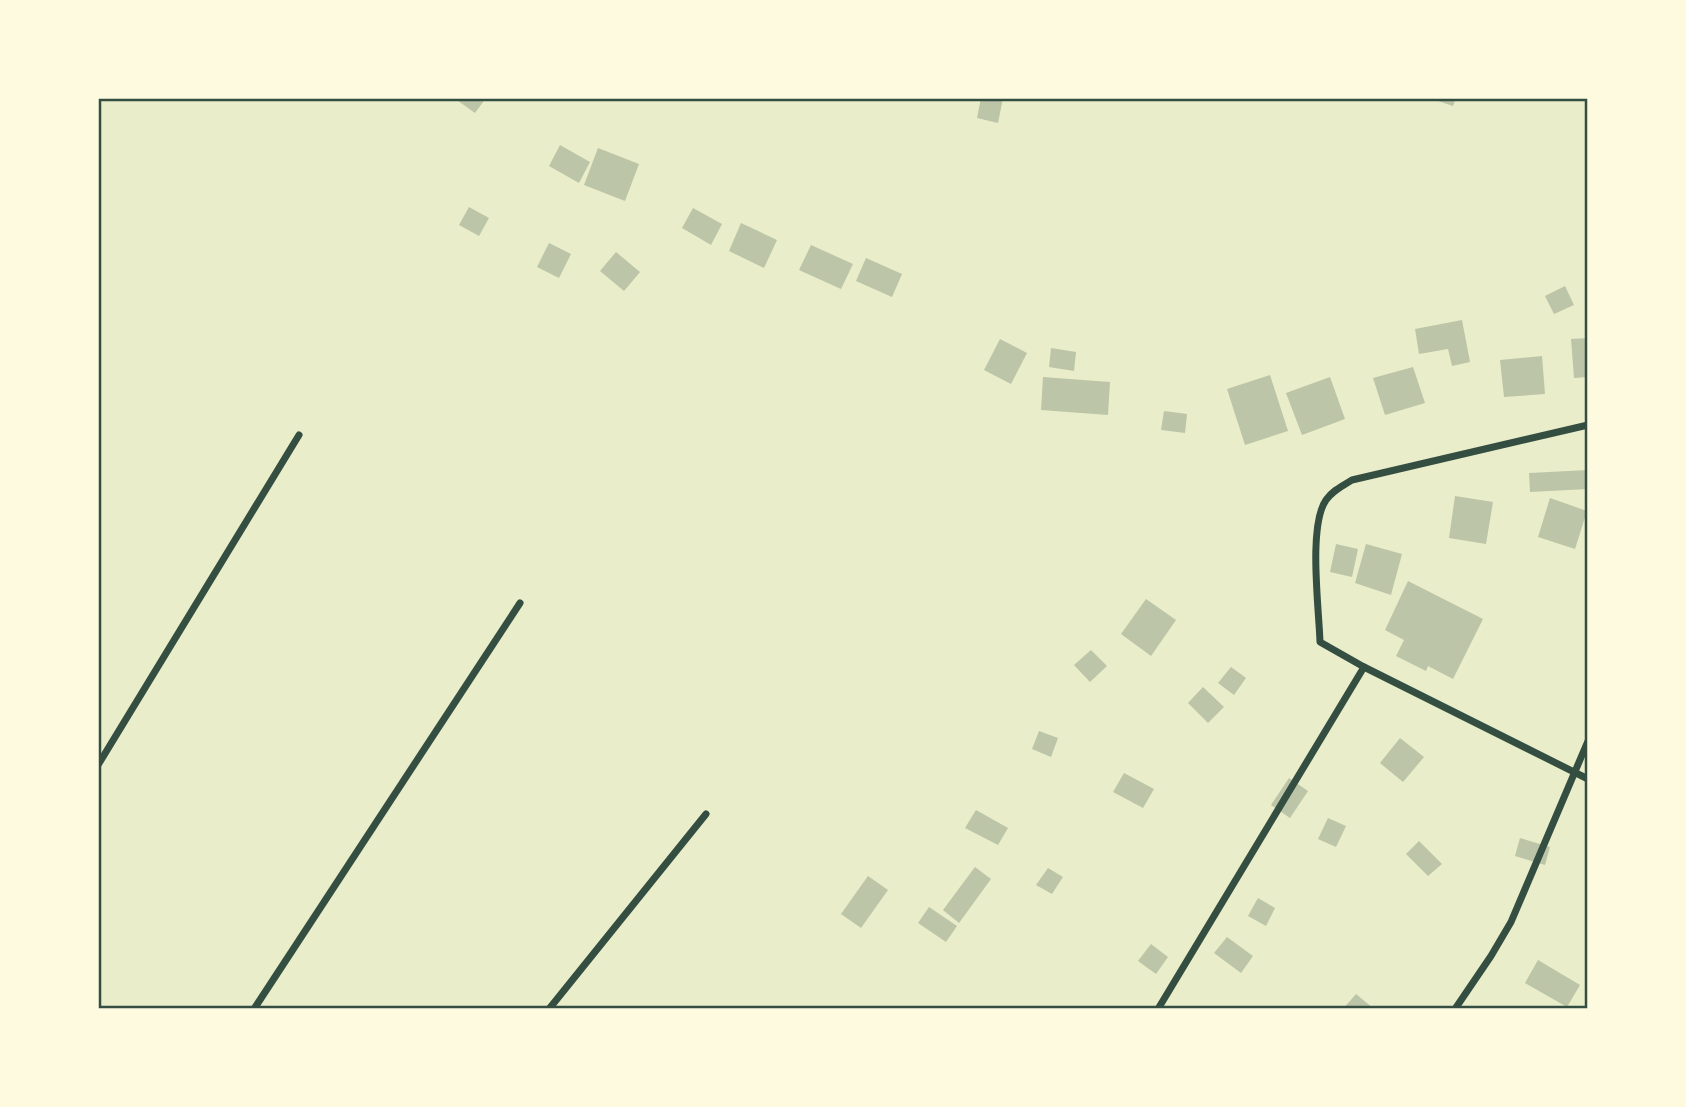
<svg xmlns="http://www.w3.org/2000/svg" width="1686" height="1107" font-family="'IBM Plex Serif',serif">
  <style>
    .building { fill: #bcc5a7 }
    .lines { fill: none; stroke-linecap: round; stroke-linejoin: round }
    .minor { stroke: #344e41; stroke-width: 7 }
    .neatline { fill: none; stroke: #344e41; stroke-width: 2.5 }
  </style>
  <rect width="100%" height="100%" fill="#e9edc9"/>
  <g class="building">
    <path d="M454 98H486L475 113Z"/>
    <path d="M981 98H1003L998 123 977 118Z"/>
    <path d="M1429 98H1456L1453 106Z"/>
    <path d="M560 145 590 162 579 183 549 166Z"/>
    <path d="M598 148 639 164 625 201 584 185Z"/>
    <path d="M469 207 489 218 479 236 459 225Z"/>
    <path d="M693 208 722 224 711 245 682 228Z"/>
    <path d="M741 223 777 240 764 268 729 251Z"/>
    <path d="M549 243 571 254 559 278 537 267Z"/>
    <path d="M811 245 853 264 841 289 799 270Z"/>
    <path d="M616 252 640 272 624 291 600 271Z"/>
    <path d="M866 258 902 274 892 297 856 281Z"/>
    <path d="M1565 286 1574 305 1554 314 1545 296Z"/>
    <path d="M1462 320 1470 362 1452 366 1448 349 1419 354 1415 329Z"/>
    <path d="M1588 338V377L1574 378 1571 339Z"/>
    <path d="M1000 339 1027 353 1011 384 984 370Z"/>
    <path d="M1051 348 1076 352 1074 371 1049 367Z"/>
    <path d="M1542 356 1545 394 1504 397 1500 360Z"/>
    <path d="M1413 367 1425 403 1385 415 1373 378Z"/>
    <path d="M1270 375 1288 431 1245 445 1227 389Z"/>
    <path d="M1043 377 1110 382 1108 415 1041 410Z"/>
    <path d="M1330 377 1345 419 1302 435 1286 393Z"/>
    <path d="M1164 411 1187 414 1185 433 1161 430Z"/>
    <path d="M1588 470V489L1530 492 1529 473Z"/>
    <path d="M1455 496 1493 502 1486 544 1449 538Z"/>
    <path d="M1550 498 1587 511 1575 549 1538 537Z"/>
    <path d="M1336 544 1358 549 1352 577 1330 572Z"/>
    <path d="M1366 544 1402 554 1391 595 1355 583Z"/>
    <path d="M1408 581 1483 619 1453 679 1428 666 1426 671 1396 656 1404 640 1385 630Z"/>
    <path d="M1146 599 1176 620 1151 656 1121 634Z"/>
    <path d="M1091 650 1107 666 1090 682 1074 665Z"/>
    <path d="M1231 667 1246 678 1234 695 1218 683Z"/>
    <path d="M1203 687 1224 707 1208 723 1188 703Z"/>
    <path d="M1039 731 1058 738 1051 757 1032 749Z"/>
    <path d="M1400 738 1424 757 1403 782 1380 763Z"/>
    <path d="M1124 773 1154 789 1143 808 1113 792Z"/>
    <path d="M1289 778 1308 791 1290 818 1271 805Z"/>
    <path d="M976 810 1008 828 998 845 965 828Z"/>
    <path d="M1328 818 1346 826 1336 847 1318 839Z"/>
    <path d="M1520 838 1550 847 1545 865 1515 856Z"/>
    <path d="M1419 841 1442 864 1428 876 1406 854Z"/>
    <path d="M975 867 991 879 959 923 943 910Z"/>
    <path d="M1048 868 1063 877 1052 894 1036 885Z"/>
    <path d="M868 876 888 890 861 928 841 914Z"/>
    <path d="M1258 898 1275 908 1266 926 1248 916Z"/>
    <path d="M929 907 957 926 946 942 918 923Z"/>
    <path d="M1227 937 1253 956 1241 973 1214 953Z"/>
    <path d="M1151 944 1168 957 1156 974 1138 961Z"/>
    <path d="M1538 960 1580 985 1567 1007 1525 983Z"/>
    <path d="M1356 994 1374 1009H1343Z"/>
  </g>
  <g class="lines">
    <g class="minor">
      <path d="M1588 425 1352 480C1342 486 1332 491 1326 500 1308 526 1319 609 1320 642L1364 667 1588 779"/>
      <path d="M98 765 299 435"/>
      <path d="M254 1009 520 603"/>
      <path d="M549 1009 706 814"/>
      <path d="M1158 1009 1364 667"/>
      <path d="M1455 1009 1491 956 1511 922 1588 741"/>
    </g>
  </g>
  <rect width="1686" height="1107" fill="none" stroke="#fefae0" stroke-width="200"/>
  <rect x="100" y="100" width="1486" height="907" class="neatline"/>
</svg>
